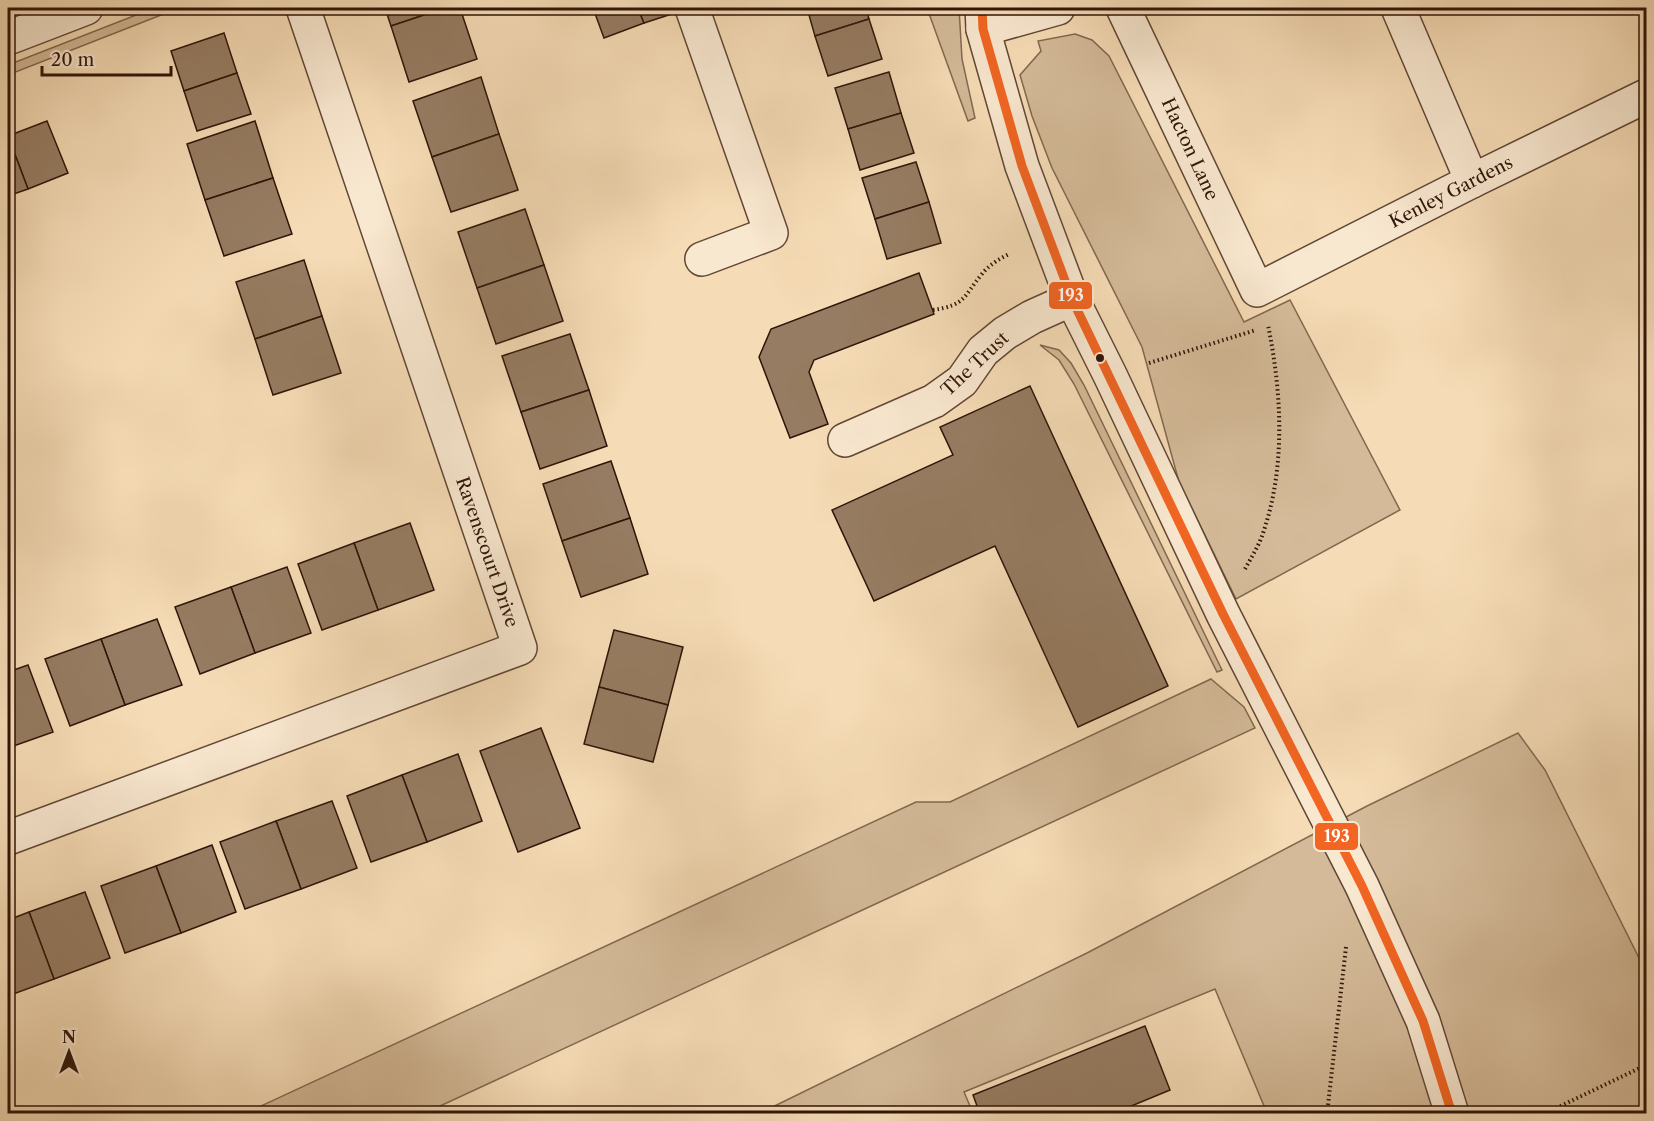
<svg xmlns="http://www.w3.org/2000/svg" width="1654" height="1121" font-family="'Libre Caslon Text',serif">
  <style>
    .green { fill: #d4ba98; stroke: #826850; stroke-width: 1.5 }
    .building { fill: #967c62; stroke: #2f1508; stroke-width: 1.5 }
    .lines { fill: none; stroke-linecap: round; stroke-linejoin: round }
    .minor-casing { stroke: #614734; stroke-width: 36 }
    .path { stroke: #2f1508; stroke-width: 4; stroke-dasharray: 1.5 3; stroke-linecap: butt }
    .minor { stroke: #f9e8d0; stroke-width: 33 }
    .bus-1-casing { stroke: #f9e8d0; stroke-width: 14 }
    .bus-1 { stroke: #f26522; stroke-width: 9 }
    .bus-dot { fill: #2f1508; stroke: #f9e8d0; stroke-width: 2 }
    .labels { text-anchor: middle; stroke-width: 5; stroke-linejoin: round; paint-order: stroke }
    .street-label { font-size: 18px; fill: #2f1508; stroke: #f9e8d0 }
    .line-badge { stroke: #f9e8d0; stroke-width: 2 }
    .badge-label { font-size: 16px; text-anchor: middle; font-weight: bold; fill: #fff }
  </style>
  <rect width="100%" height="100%" fill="#f6dcb6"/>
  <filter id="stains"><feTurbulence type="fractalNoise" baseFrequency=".00333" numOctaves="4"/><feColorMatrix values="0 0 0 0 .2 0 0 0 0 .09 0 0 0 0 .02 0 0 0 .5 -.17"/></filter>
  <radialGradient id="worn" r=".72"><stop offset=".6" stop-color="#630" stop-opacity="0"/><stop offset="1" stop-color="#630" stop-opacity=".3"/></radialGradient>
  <g class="green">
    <path d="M154 8H179L8 75V65Z"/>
    <path d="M927 8H959L962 59 975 118 968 121Z"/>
    <path d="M1075 34 1092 40 1109 56 1244 322 1290 300 1400 510 1236 599 1179 482 1142 347 1052 168 1032 116 1020 75 1041 51 1038 41Z"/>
    <path d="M1040 345 1059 350 1071 363 1084 385 1222 670 1217 672 1074 384 1059 360Z"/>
    <path d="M1211 679 1244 707 1255 728 425 1113H246L916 802H950Z"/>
    <path d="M1518 733 1545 770 1646 972V1113H1267L1215 989 964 1092 973 1113 758 1114 1087 953 1367 806Z"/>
  </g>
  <g class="building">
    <path d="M385 8H445L391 26Z"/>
    <path d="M445 8H460L477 59 409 82 391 26Z"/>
    <path d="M593 8H638L644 23 604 38Z"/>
    <path d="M638 8H683L684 10 644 23Z"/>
    <path d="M807 8H866L869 19 815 36Z"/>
    <path d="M869 19 882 59 828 76 815 36Z"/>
    <path d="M224 33 237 73 184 91 171 51Z"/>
    <path d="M889 72 901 113 848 129 835 88Z"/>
    <path d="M237 73 251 114 197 131 184 91Z"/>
    <path d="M481 77 499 134 432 157 413 101Z"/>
    <path d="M901 113 914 153 860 170 848 129Z"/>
    <path d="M47 121 68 173 28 189 8 136Z"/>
    <path d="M255 121 273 178 205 200 187 144Z"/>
    <path d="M499 134 518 190 451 212 432 157Z"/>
    <path d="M8 136 28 189 8 196Z"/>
    <path d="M916 162 929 202 875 219 862 178Z"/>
    <path d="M273 178 292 234 224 256 205 200Z"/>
    <path d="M929 202 941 243 887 259 875 219Z"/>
    <path d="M525 209 544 265 477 288 458 232Z"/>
    <path d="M304 260 322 316 255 339 236 282Z"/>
    <path d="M544 265 563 321 496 344 477 288Z"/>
    <path d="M919 273 934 314 814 360 809 372 828 424 790 438 759 357 771 329Z"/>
    <path d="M322 316 341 373 273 395 255 339Z"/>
    <path d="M570 334 589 390 521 412 502 356Z"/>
    <path d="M1030 386 1168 686 1078 727 995 546 874 601 832 510 953 455 940 427Z"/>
    <path d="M589 390 607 446 540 469 521 412Z"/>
    <path d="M611 461 630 518 562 541 543 484Z"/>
    <path d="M630 518 648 574 581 597 562 541Z"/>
    <path d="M410 523 434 590 378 610 354 543Z"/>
    <path d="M354 543 378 610 322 630 298 564Z"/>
    <path d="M287 567 311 633 255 653 231 587Z"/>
    <path d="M231 587 255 653 200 674 175 607Z"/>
    <path d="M157 619 182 685 125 705 101 639Z"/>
    <path d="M614 630 683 647 668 705 599 687Z"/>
    <path d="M101 639 125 705 70 726 45 659Z"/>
    <path d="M28 665 53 732 8 748V672Z"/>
    <path d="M599 687 668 705 653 762 584 744Z"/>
    <path d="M541 728 580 828 518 852 480 751Z"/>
    <path d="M458 754 482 821 427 842 402 775Z"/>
    <path d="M402 775 427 842 371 862 347 796Z"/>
    <path d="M332 801 357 868 301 889 276 821Z"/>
    <path d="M276 821 301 889 245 909 220 842Z"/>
    <path d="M212 845 236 912 181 933 156 866Z"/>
    <path d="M156 866 181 933 125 953 101 886Z"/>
    <path d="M85 892 110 958 54 979 29 912Z"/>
    <path d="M29 912 54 979 8 996V920Z"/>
    <path d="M1145 1026 1170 1090 1112 1114H980L973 1095Z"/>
  </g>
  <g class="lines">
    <defs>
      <g id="minor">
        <path d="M692 8 771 233 702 259"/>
        <path d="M982 8 983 29 1022 166 1072 299 1110 375 1223 614 1362 886 1423 1021 1452 1114"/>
        <path d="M1123 8 1257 290 1472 181 1646 96"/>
        <path d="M1398 8 1472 181"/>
        <path d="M983 29 1058 8"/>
        <path d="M8 38 86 8"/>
        <path d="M845 440 934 401 962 381 983 351 1005 333 1032 317 1072 299"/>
        <path d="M8 838 520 648 303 8"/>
      </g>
    </defs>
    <use href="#minor" class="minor-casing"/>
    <g class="path">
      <path d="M933 310C966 305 963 297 982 274 989 265 999 259 1009 254"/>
      <path d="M1149 363 1256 330"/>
      <path d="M1245 569C1251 558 1258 547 1262 536 1286 469 1282 394 1268 325"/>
      <path d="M1327 1114 1346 947"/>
      <path d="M1544 1114 1646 1065"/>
    </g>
    <use href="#minor" class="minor"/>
    <defs>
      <path id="bus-1" d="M982 8 983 29 1022 166 1072 299 1223 614 1362 886 1423 1021 1452 1114"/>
    </defs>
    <use href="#bus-1" class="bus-1-casing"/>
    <use href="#bus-1" class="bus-1"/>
  </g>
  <circle class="bus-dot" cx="1100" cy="358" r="5"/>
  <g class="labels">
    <g class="street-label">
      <text transform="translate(1190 149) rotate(65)" y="6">Hacton Lane</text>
      <text transform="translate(1451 192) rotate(-27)" y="6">Kenley Gardens</text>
      <text transform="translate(975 364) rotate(-43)" y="6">The Trust</text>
      <text transform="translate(487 552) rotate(71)" y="6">Ravenscourt Drive</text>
    </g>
  </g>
  <g class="line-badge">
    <rect x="1048" y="281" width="45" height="29" rx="6" fill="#f26522"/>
    <rect x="1314" y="822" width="45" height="29" rx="6" fill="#f26522"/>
  </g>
  <g class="badge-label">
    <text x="1071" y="301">193</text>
    <text x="1337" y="842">193</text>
  </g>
  <rect width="1654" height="1121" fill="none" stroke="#f6dcb6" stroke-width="30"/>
  <rect x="9" y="9" width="1636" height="1103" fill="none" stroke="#2f1508" stroke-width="3"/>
  <rect x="15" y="15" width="1624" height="1091" fill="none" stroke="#2f1508" stroke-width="1.5"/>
  <g transform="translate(69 1052)" stroke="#f9e8d0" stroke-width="4.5" paint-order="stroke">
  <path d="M0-4.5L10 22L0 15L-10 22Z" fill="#2f1508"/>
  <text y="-9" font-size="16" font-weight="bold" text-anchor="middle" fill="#2f1508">N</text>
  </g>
  <path d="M42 66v9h129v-9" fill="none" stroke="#2f1508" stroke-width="3"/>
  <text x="51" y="66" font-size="18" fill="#2f1508" stroke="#f9e8d0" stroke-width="4.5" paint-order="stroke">20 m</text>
  <rect width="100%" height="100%" filter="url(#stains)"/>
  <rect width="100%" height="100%" fill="url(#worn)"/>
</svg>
